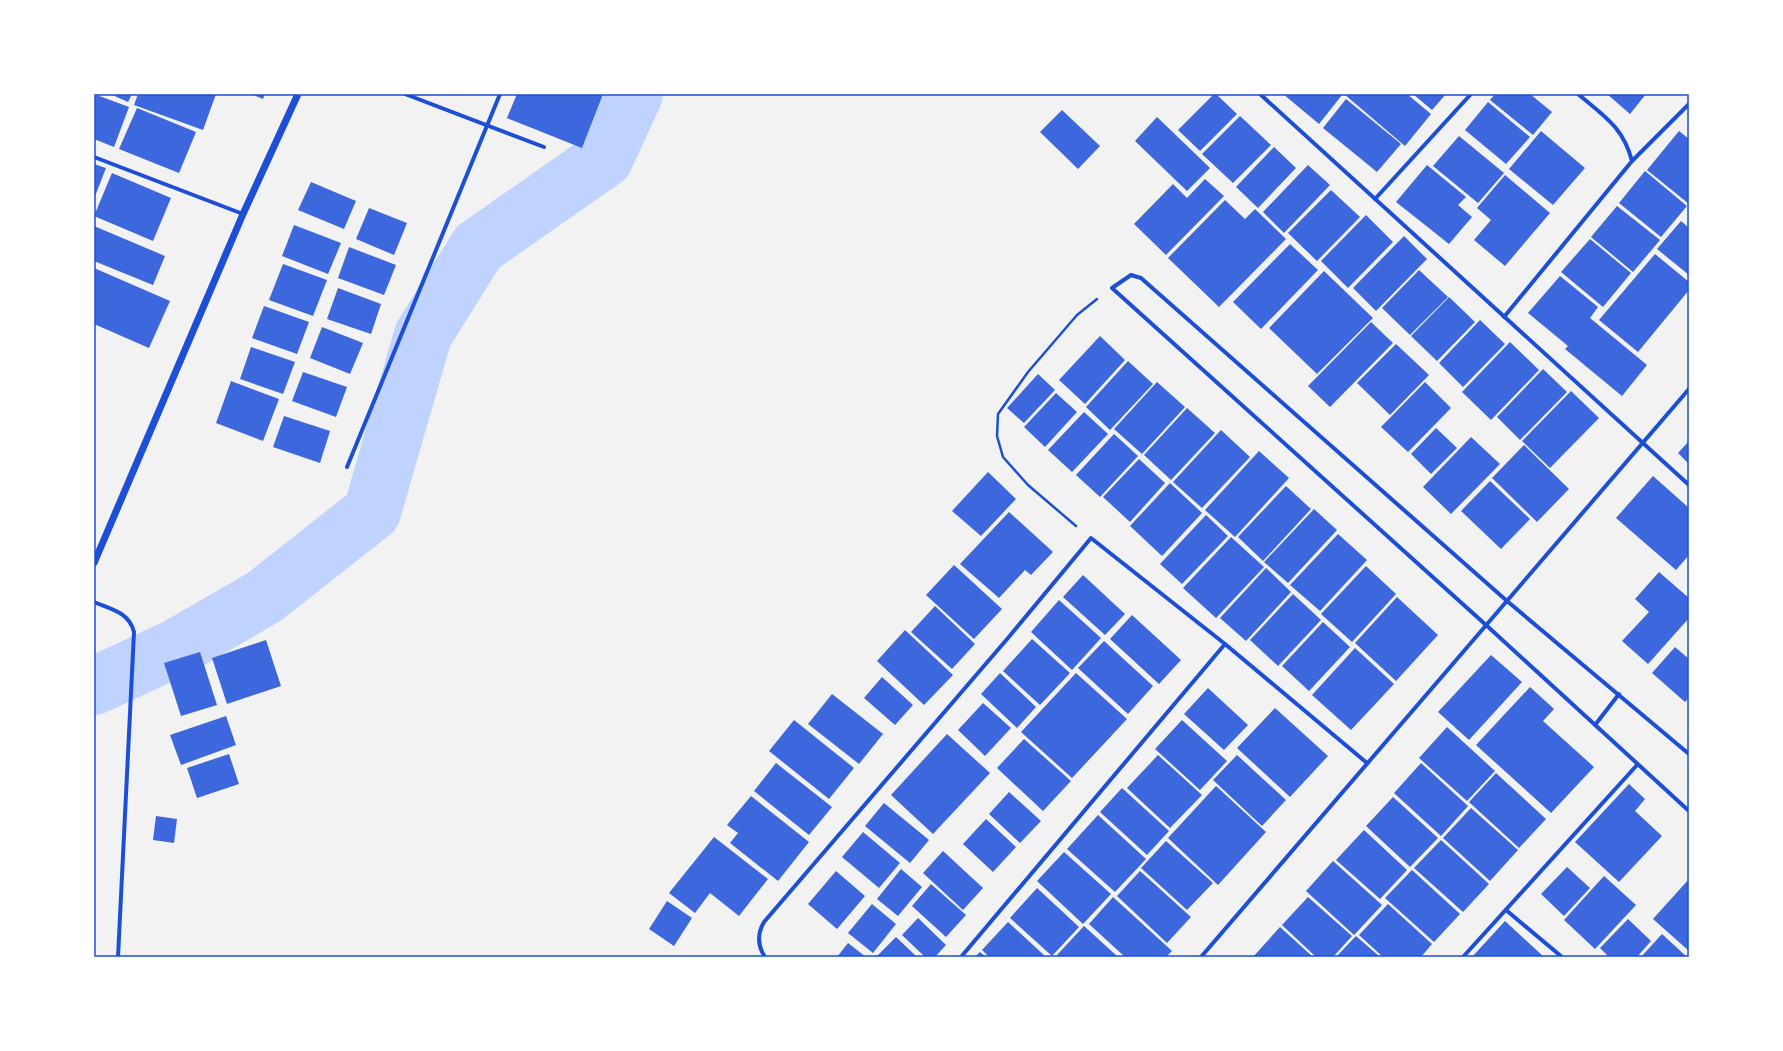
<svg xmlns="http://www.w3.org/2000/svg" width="1783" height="1051" font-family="Arial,sans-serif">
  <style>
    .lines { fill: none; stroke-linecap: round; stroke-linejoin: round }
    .river { stroke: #bfd3fe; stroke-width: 58 }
    .building { fill: #3d67dc }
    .path { stroke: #1d4ed8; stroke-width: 2.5 }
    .minor { stroke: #1d4ed8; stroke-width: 4 }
    .tertiary { stroke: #1d4ed8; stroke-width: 7 }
    .neatline { fill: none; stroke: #1d4ed8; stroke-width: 1.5 }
  </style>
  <rect width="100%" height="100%" fill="#f2f2f2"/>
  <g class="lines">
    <path class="river" d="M94 686 176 648 264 597 372 512 423 335 478 247 604 159 634 94"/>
  </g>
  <g class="building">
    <path d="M94 94 129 107 114 147 94 139Z"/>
    <path d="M110 94H132L128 102Z"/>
    <path d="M138 94H216L203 130 134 105Z"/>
    <path d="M251 94H265L263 99Z"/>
    <path d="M517 94H603L582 148 507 118Z"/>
    <path d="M1214 94H1216L1237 114 1200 151 1178 130Z"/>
    <path d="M1283 94H1341L1342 95 1319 124Z"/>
    <path d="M1344 94H1407L1431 114 1405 146Z"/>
    <path d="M1413 94H1446L1432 110Z"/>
    <path d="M1495 94H1530L1552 112 1533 135 1490 100Z"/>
    <path d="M1607 94H1646L1630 114Z"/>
    <path d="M1346 99 1401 144 1377 172 1323 128Z"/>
    <path d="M1488 102 1530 137 1506 164 1465 130Z"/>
    <path d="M137 108 196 132 179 173 119 149Z"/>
    <path d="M1062 110 1100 146 1078 169 1040 132Z"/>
    <path d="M1240 116 1271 145 1233 183 1202 154Z"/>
    <path d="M1157 117 1210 168 1187 191 1135 141Z"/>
    <path d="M1541 131 1585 168 1553 205 1509 169Z"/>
    <path d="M1679 131 1689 139V204L1647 170Z"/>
    <path d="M1459 136 1504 173 1478 203 1433 166Z"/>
    <path d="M1274 147 1296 168 1258 208 1236 187Z"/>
    <path d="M94 164 106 168 94 199Z"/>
    <path d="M1308 165 1330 185 1284 233 1263 212Z"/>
    <path d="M1427 165 1466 197 1458 205 1472 217 1449 244 1396 202Z"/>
    <path d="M1645 171 1687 206 1661 237 1619 203Z"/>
    <path d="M112 173 171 198 153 241 94 216Z"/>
    <path d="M1505 175 1550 213 1505 266 1474 240 1491 220 1477 208Z"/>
    <path d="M1205 179 1224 196 1166 255 1134 224 1173 184 1187 198Z"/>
    <path d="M311 182 356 201 344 229 298 210Z"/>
    <path d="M1331 190 1360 217 1317 261 1288 233Z"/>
    <path d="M1225 200 1245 219 1255 209 1286 239 1219 307 1168 258Z"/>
    <path d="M1617 206 1660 240 1633 272 1591 237Z"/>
    <path d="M369 208 407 223 394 255 356 239Z"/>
    <path d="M1366 215 1393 242 1348 288 1321 261Z"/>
    <path d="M1681 221 1689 228V275L1657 249Z"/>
    <path d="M294 225 341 243 328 274 282 256Z"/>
    <path d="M94 226 165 256 153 285 94 261Z"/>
    <path d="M1404 236 1427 259 1376 311 1353 288Z"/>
    <path d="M1590 239 1631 273 1603 307 1561 272Z"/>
    <path d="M1290 244 1318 270 1261 329 1233 302Z"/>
    <path d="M349 247 396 265 384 295 338 278Z"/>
    <path d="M1655 254 1689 282V290L1638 352 1599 320Z"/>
    <path d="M283 264 327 280 313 316 269 300Z"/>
    <path d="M94 268 170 301 149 348 94 324Z"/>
    <path d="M1419 270 1448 297 1410 335 1382 308Z"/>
    <path d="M1324 271 1373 318 1317 374 1269 328Z"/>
    <path d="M1560 276 1598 307 1590 318 1647 365 1622 396 1565 349 1568 346 1528 313Z"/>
    <path d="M338 288 381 304 371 334 327 319Z"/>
    <path d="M1449 297 1475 322 1437 361 1411 336Z"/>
    <path d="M264 306 309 322 297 354 252 338Z"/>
    <path d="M1480 320 1505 344 1463 387 1439 363Z"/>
    <path d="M1371 322 1393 343 1330 407 1308 386Z"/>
    <path d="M322 327 363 343 350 374 310 358Z"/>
    <path d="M1100 336 1125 360 1085 404 1059 380Z"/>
    <path d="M1510 342 1539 370 1491 420 1462 392Z"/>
    <path d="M1396 344 1429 375 1390 415 1357 383Z"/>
    <path d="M251 347 295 362 283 394 240 379Z"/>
    <path d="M1128 361 1153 384 1110 430 1086 407Z"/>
    <path d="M1543 369 1567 392 1520 440 1497 417Z"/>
    <path d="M303 372 347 387 336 417 292 401Z"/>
    <path d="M1038 374 1055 390 1024 423 1007 408Z"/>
    <path d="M231 381 279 399 263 441 216 423Z"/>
    <path d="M1157 382 1185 407 1142 454 1114 429Z"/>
    <path d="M1425 382 1451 408 1408 452 1381 427Z"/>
    <path d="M1571 391 1599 418 1550 468 1522 441Z"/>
    <path d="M1056 393 1077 412 1045 447 1024 427Z"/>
    <path d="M1187 408 1215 433 1171 480 1144 455Z"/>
    <path d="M1084 412 1108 434 1072 472 1048 450Z"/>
    <path d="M284 416 330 431 320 463 273 447Z"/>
    <path d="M1436 428 1457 448 1431 474 1411 454Z"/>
    <path d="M1221 430 1250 457 1202 508 1173 482Z"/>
    <path d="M1114 434 1138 456 1100 497 1076 475Z"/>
    <path d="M1471 437 1500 464 1451 514 1423 487Z"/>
    <path d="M1689 441V464L1678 453Z"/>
    <path d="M1524 445 1569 489 1537 522 1492 478Z"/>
    <path d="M1259 451 1289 478 1235 537 1205 510Z"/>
    <path d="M1139 459 1165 483 1130 522 1103 497Z"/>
    <path d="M988 472 1016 499 981 536 952 511Z"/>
    <path d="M1653 476 1689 508V555L1676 570 1616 518Z"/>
    <path d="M1490 481 1530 519 1501 549 1461 511Z"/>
    <path d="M1170 483 1202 513 1162 556 1130 526Z"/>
    <path d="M1286 486 1311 509 1263 561 1238 537Z"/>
    <path d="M1314 509 1337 530 1288 583 1264 562Z"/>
    <path d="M1009 512 1053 552 1031 575 1025 570 999 598 960 564Z"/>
    <path d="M1206 515 1228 536 1182 584 1160 564Z"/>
    <path d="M1338 534 1367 560 1320 611 1290 585Z"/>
    <path d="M1231 537 1264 567 1216 618 1183 588Z"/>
    <path d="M954 565 1002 609 974 639 926 595Z"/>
    <path d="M1366 566 1396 594 1352 642 1321 614Z"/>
    <path d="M1266 568 1291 592 1246 641 1220 618Z"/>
    <path d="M1659 572 1689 598V618L1648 664 1622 641 1649 612 1635 599Z"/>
    <path d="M1083 575 1125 614 1105 635 1063 597Z"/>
    <path d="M1293 594 1321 620 1278 666 1250 640Z"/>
    <path d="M1397 597 1438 635 1396 681 1355 643Z"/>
    <path d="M1059 600 1101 638 1072 670 1031 632Z"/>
    <path d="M935 606 975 644 952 669 911 632Z"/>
    <path d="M1132 615 1181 660 1159 684 1110 639Z"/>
    <path d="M1323 622 1350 647 1309 691 1282 666Z"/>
    <path d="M905 630 953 675 924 705 877 661Z"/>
    <path d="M1032 639 1070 673 1040 705 1003 671Z"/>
    <path d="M266 640 281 686 227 704 212 658Z"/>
    <path d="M1104 641 1153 686 1128 714 1078 668Z"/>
    <path d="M1675 647 1689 659V698L1685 702 1652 673Z"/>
    <path d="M1355 648 1394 684 1351 730 1312 695Z"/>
    <path d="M200 652 217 705 181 716 164 663Z"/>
    <path d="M1491 655 1522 682 1469 740 1438 712Z"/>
    <path d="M1000 673 1036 707 1017 728 981 694Z"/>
    <path d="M1076 673 1127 719 1072 778 1021 732Z"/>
    <path d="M882 677 913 705 895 725 864 698Z"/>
    <path d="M1530 687 1554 709 1543 721 1594 767 1551 813 1476 745Z"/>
    <path d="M1208 688 1248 725 1224 750 1184 714Z"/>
    <path d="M832 694 883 734 859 764 808 724Z"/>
    <path d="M983 703 1011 728 985 756 958 730Z"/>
    <path d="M1275 708 1328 756 1290 797 1237 748Z"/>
    <path d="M226 716 236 745 181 765 170 735Z"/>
    <path d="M794 720 854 768 829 799 769 751Z"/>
    <path d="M1182 720 1227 761 1200 790 1155 749Z"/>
    <path d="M1447 727 1495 771 1467 801 1419 758Z"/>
    <path d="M947 734 990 773 933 834 891 795Z"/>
    <path d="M1024 739 1071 781 1043 811 997 768Z"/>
    <path d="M229 754 239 784 197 798 187 768Z"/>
    <path d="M1158 755 1202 795 1170 828 1127 788Z"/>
    <path d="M1237 755 1286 800 1262 826 1213 780Z"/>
    <path d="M776 763 832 807 809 835 754 791Z"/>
    <path d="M1421 763 1468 806 1441 836 1394 793Z"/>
    <path d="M1496 773 1546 819 1519 848 1469 802Z"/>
    <path d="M1629 784 1645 799 1635 811 1662 836 1619 882 1575 842Z"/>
    <path d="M1216 786 1266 832 1218 885 1168 838Z"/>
    <path d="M1122 788 1169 831 1147 855 1100 812Z"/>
    <path d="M1009 792 1041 821 1020 843 989 814Z"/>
    <path d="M751 796 809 842 778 881 730 843 738 833 727 825Z"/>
    <path d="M1393 797 1438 838 1410 867 1366 826Z"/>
    <path d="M884 803 929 840 910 863 865 826Z"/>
    <path d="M1471 808 1518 850 1490 881 1443 838Z"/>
    <path d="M1098 815 1146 859 1115 892 1067 849Z"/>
    <path d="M156 816 177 819 174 843 153 840Z"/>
    <path d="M986 819 1016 847 993 872 963 844Z"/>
    <path d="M1364 830 1407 870 1380 899 1336 860Z"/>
    <path d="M863 832 900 863 879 888 842 857Z"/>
    <path d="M714 837 768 879 739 916 710 893 695 913 669 893Z"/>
    <path d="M1441 840 1489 884 1463 912 1414 868Z"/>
    <path d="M1166 841 1213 883 1187 910 1141 868Z"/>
    <path d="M943 851 983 888 963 910 923 873Z"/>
    <path d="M1064 852 1111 894 1083 924 1037 881Z"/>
    <path d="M1333 861 1382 905 1354 935 1306 891Z"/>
    <path d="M1567 867 1590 888 1564 916 1541 894Z"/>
    <path d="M901 869 922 887 898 916 877 899Z"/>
    <path d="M1412 870 1460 914 1434 942 1385 898Z"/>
    <path d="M836 871 865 896 837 929 808 904Z"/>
    <path d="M1140 871 1191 917 1167 943 1117 896Z"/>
    <path d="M1604 876 1636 905 1595 949 1564 920Z"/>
    <path d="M1689 879V951L1653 919Z"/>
    <path d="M931 884 966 915 946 937 912 906Z"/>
    <path d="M1037 888 1079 927 1052 956 1010 918Z"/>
    <path d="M1113 897 1172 951 1166 957H1125L1089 924Z"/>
    <path d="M1308 897 1352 936 1333 957H1316L1282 925Z"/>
    <path d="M667 901 692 918 674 946 649 929Z"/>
    <path d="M872 904 896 924 873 953 848 933Z"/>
    <path d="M1388 904 1432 944 1421 957H1383L1359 935Z"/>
    <path d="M918 918 946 945 935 957H925L902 935Z"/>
    <path d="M1628 919 1651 941 1637 957H1609L1600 948Z"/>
    <path d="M1505 921 1544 957H1472Z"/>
    <path d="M1008 922 1046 957H989L982 950Z"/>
    <path d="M1084 926 1118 957H1059L1057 955Z"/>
    <path d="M1280 927 1313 957H1253Z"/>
    <path d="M1662 934 1687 957H1641Z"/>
    <path d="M1356 936 1380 957H1336Z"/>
    <path d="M896 937 917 957H876Z"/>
    <path d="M848 943 866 957H837Z"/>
    <path d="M980 952 986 957H975Z"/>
  </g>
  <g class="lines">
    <path class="path" d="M1076 526 1028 485 1003 457 997 436 998 414 1028 372 1077 315 1097 299"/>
    <g class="minor">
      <path d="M405 94 544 147"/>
      <path d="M1260 94 1689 485"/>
      <path d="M94 157 243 214"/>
      <path d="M1632 161 1689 104"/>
      <path d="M1375 199 1471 94"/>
      <path d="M1504 317 1632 161C1623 127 1604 116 1578 94"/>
      <path d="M347 467 500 94"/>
      <path d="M94 602C111 609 129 612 134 632L118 957"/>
      <path d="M1595 725 1619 694"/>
      <path d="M1689 754 1507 601 1141 278 1131 275 1112 288 1486 625 1689 811"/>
      <path d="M1506 910 1562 957"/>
      <path d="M765 957C757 945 757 934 764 922L1008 638 1091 538 1225 644 1367 763"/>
      <path d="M961 957 1225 644"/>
      <path d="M1201 957 1689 389"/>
      <path d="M1463 957 1637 765"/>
    </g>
    <path class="tertiary" d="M94 563 243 214 298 94"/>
  </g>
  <rect width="1783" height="1051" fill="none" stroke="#ffffff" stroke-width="190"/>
  <rect x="95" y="95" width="1593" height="861" class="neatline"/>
</svg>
